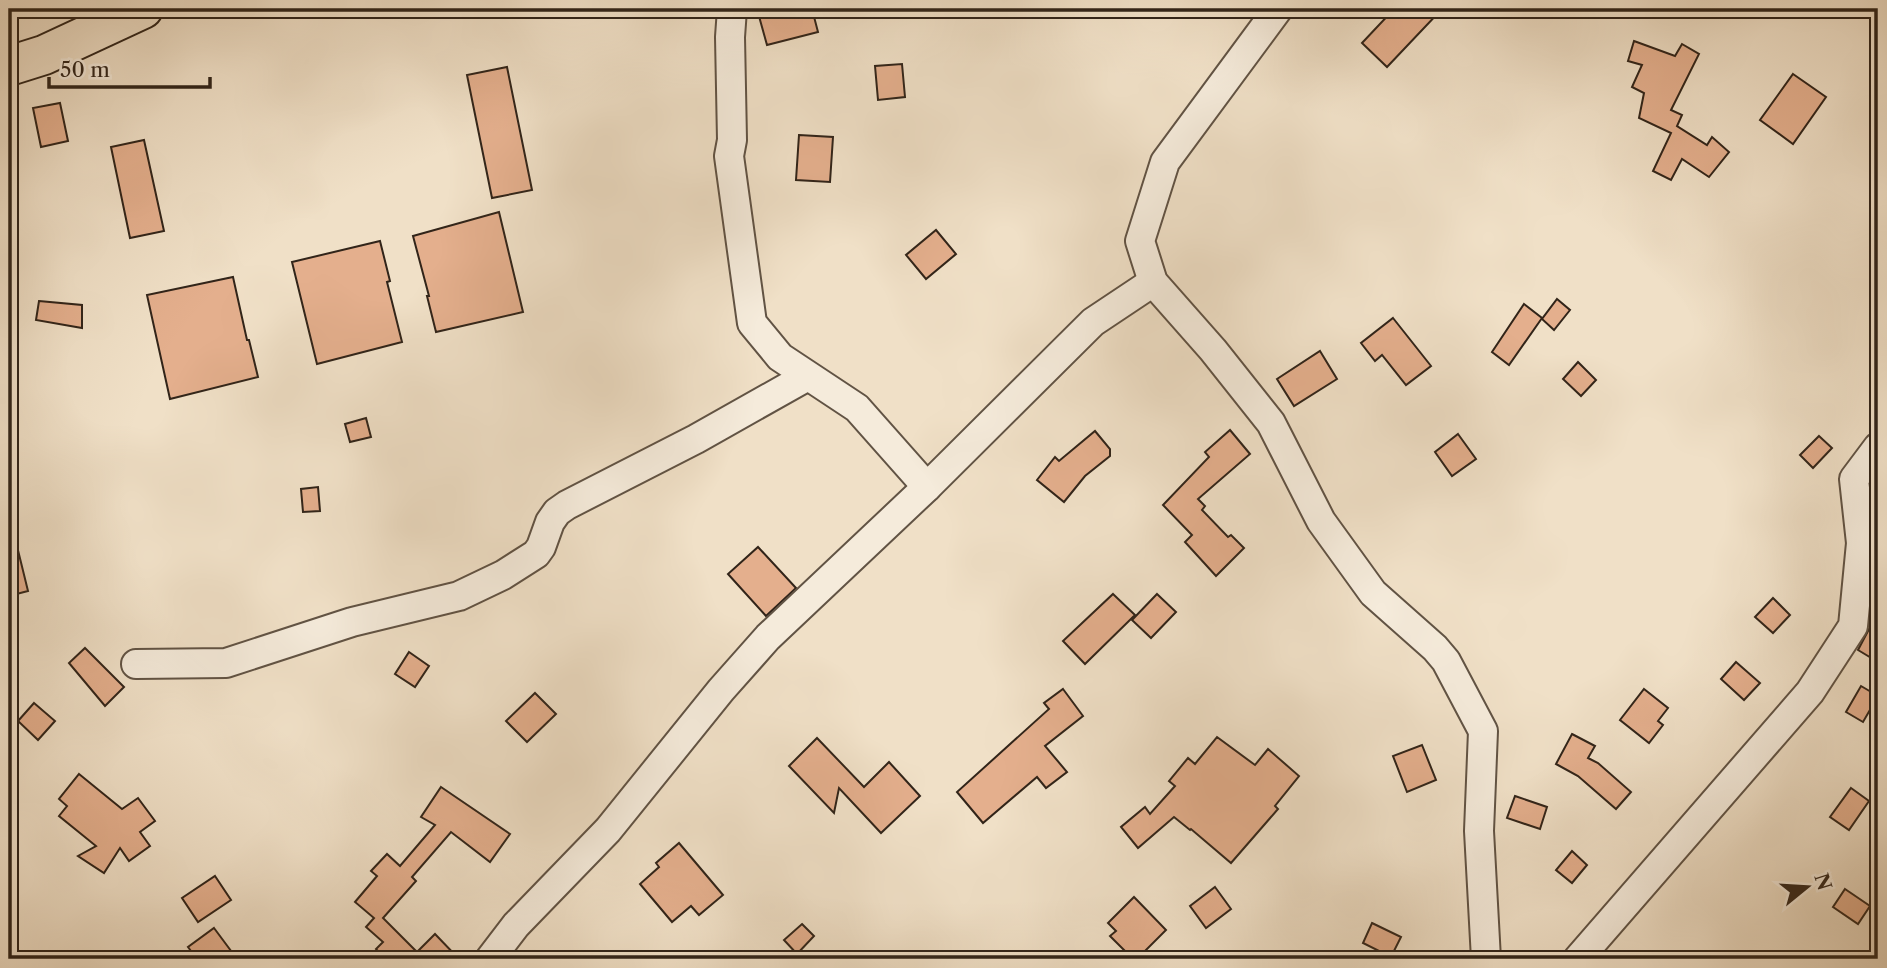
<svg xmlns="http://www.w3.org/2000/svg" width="1887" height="968" font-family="'Libre Caslon Text',serif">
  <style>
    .building { fill: #e4af8d; stroke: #312419; stroke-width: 2 }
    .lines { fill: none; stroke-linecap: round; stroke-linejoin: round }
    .minor-casing { stroke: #615344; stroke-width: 32 }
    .highway-casing { stroke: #312419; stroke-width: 42 }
    .minor { stroke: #f5ebdb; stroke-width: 28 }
    .highway { stroke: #f0e0c7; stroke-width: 38 }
  </style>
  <rect width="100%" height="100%" fill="#f0e0c7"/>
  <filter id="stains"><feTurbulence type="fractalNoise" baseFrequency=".00286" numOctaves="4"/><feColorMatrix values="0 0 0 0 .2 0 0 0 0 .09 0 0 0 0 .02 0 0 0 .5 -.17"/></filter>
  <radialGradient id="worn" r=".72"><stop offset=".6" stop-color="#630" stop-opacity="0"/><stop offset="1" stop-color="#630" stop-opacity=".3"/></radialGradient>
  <g class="building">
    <path d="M757 9H812L818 32 767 45Z"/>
    <path d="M1394 9H1442L1387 67 1362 43Z"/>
    <path d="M1634 41 1675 56 1682 44 1699 54 1671 110 1682 115 1677 126 1707 145 1712 137 1729 152 1709 177 1682 159 1671 180 1653 171 1671 133 1639 118 1644 93 1632 87 1642 65 1628 61Z"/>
    <path d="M902 64 905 97 878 100 875 66Z"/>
    <path d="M507 67 532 190 492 198 467 75Z"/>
    <path d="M1793 74 1826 97 1793 144 1760 120Z"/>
    <path d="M60 103 68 141 41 147 33 108Z"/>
    <path d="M799 135 833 137 830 182 796 180Z"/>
    <path d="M144 140 164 231 130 238 111 147Z"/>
    <path d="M499 212 523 312 436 332 427 296H429L413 236Z"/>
    <path d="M936 230 956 254 926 279 906 255Z"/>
    <path d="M380 241 390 281 387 282 402 342 317 364 292 262Z"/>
    <path d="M233 277 247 340H249L258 377 170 399 147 295Z"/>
    <path d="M1557 299 1570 310 1554 330 1542 319Z"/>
    <path d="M39 301 82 305V328L36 320Z"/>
    <path d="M1524 304 1542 318 1509 365 1492 352Z"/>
    <path d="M1393 318 1431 366 1406 385 1382 355 1375 361 1361 343Z"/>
    <path d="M1320 351 1337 379 1294 406 1277 379Z"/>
    <path d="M1578 362 1596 380 1581 396 1563 379Z"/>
    <path d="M366 418 371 437 350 442 345 424Z"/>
    <path d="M1230 430 1250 454 1198 499 1205 506 1202 510 1228 537 1231 535 1244 548 1216 576 1185 542 1192 535 1163 505 1209 457 1205 452Z"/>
    <path d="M1095 431 1110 449V456L1085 476 1064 502 1037 480 1055 457 1059 461Z"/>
    <path d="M1458 434 1476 459 1452 476 1435 452Z"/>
    <path d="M1819 436 1832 448 1813 468 1800 455Z"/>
    <path d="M318 487 320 511 303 512 301 489Z"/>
    <path d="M15 538 28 591 9 596V539Z"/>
    <path d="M758 547 796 588 766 616 728 574Z"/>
    <path d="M1113 594 1135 615 1085 664 1063 641Z"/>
    <path d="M1157 594 1176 612 1151 638 1132 620Z"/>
    <path d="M1773 598 1790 615 1773 633 1755 617Z"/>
    <path d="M1878 612V662L1858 650Z"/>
    <path d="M85 648 124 687 105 706 69 663Z"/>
    <path d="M409 652 429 666 415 687 395 674Z"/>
    <path d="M1736 662 1760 683 1744 700 1721 679Z"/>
    <path d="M1861 686 1878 696 1863 722 1846 712Z"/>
    <path d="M1063 689 1083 716 1045 746 1067 772 1046 788 1037 777 983 823 957 792 1049 709 1044 703Z"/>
    <path d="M1644 689 1668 708 1658 721 1663 725 1649 743 1620 720Z"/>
    <path d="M535 693 556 714 527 742 506 721Z"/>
    <path d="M34 703 55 721 38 740 18 721Z"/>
    <path d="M1572 734 1595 746 1588 758 1598 763 1631 792 1616 809 1578 776 1556 764Z"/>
    <path d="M1217 737 1255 765 1268 749 1299 776 1275 806 1278 809 1231 863 1191 829 1190 830 1174 817 1138 848 1121 827 1145 807 1150 814 1175 786 1169 781 1188 758 1195 764Z"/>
    <path d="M817 738 864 787 889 762 920 796 881 833 839 788 834 813 789 766Z"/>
    <path d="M1422 745 1436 780 1407 792 1393 756Z"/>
    <path d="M79 774 122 809 138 798 155 821 140 832 150 846 129 861 120 848 104 873 78 856 96 846 59 816 67 806 59 799Z"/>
    <path d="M441 787 510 834 490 862 451 832 412 877 416 881 383 918 417 952 435 934 459 959H385L376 949 383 942 366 927 374 918 355 902 377 876 371 871 387 854 400 866 435 825 421 817Z"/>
    <path d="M1851 788 1869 801 1849 830 1830 817Z"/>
    <path d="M1515 796 1547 807 1540 829 1507 818Z"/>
    <path d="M679 843 723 895 699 915 691 906 672 922 640 884 659 867 656 863Z"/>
    <path d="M1572 851 1587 865 1572 883 1556 870Z"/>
    <path d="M215 876 231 900 198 922 182 898Z"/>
    <path d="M1215 887 1231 909 1206 928 1190 906Z"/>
    <path d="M1845 889 1870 906 1858 924 1833 907Z"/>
    <path d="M1134 897 1166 930 1137 959H1133L1110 936 1116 931 1108 923Z"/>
    <path d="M1372 923 1401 937 1391 957 1363 943Z"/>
    <path d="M802 924 814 936 797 954 784 940Z"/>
    <path d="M214 928 237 959H197L188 947Z"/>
  </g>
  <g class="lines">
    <defs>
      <g id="minor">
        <path d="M732 9 730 37 732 140 729 156 752 323 780 357 857 408 927 487"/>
        <path d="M1278 9 1165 162 1140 241 1153 282 1213 350 1271 423 1321 521 1373 593 1435 648 1446 661 1483 731 1479 831 1486 959"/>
        <path d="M136 664 226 663 352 622 459 596 503 575 536 554 541 547 550 522 557 512 567 505 696 439 806 377"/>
        <path d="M490 959 516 925 608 830 721 690 768 637 927 487 1093 322 1153 282"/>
        <path d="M1578 959 1810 692 1853 626 1861 543 1854 479 1878 447"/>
      </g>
      <path id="highway" d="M9 66 44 55 143 9"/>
    </defs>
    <use href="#minor" class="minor-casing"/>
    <use href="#highway" class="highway-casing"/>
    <use href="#minor" class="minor"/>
    <use href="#highway" class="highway"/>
  </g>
  <rect width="1887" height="968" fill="none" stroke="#f0e0c7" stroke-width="35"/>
  <rect x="10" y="10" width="1866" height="947" fill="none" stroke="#312419" stroke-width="3.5"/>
  <rect x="18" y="18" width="1852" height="933" fill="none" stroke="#312419" stroke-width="2"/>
  <g transform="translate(1807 887) rotate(72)" stroke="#f5ebdb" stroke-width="5" paint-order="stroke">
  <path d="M0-5L12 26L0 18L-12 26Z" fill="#312419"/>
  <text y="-10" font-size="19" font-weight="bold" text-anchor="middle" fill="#312419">N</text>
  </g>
  <path d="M49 77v10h161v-10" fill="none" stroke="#312419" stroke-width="3.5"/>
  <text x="60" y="77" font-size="21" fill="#312419" stroke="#f5ebdb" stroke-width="5" paint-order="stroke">50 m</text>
  <rect width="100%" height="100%" filter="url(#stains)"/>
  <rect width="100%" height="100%" fill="url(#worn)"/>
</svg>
